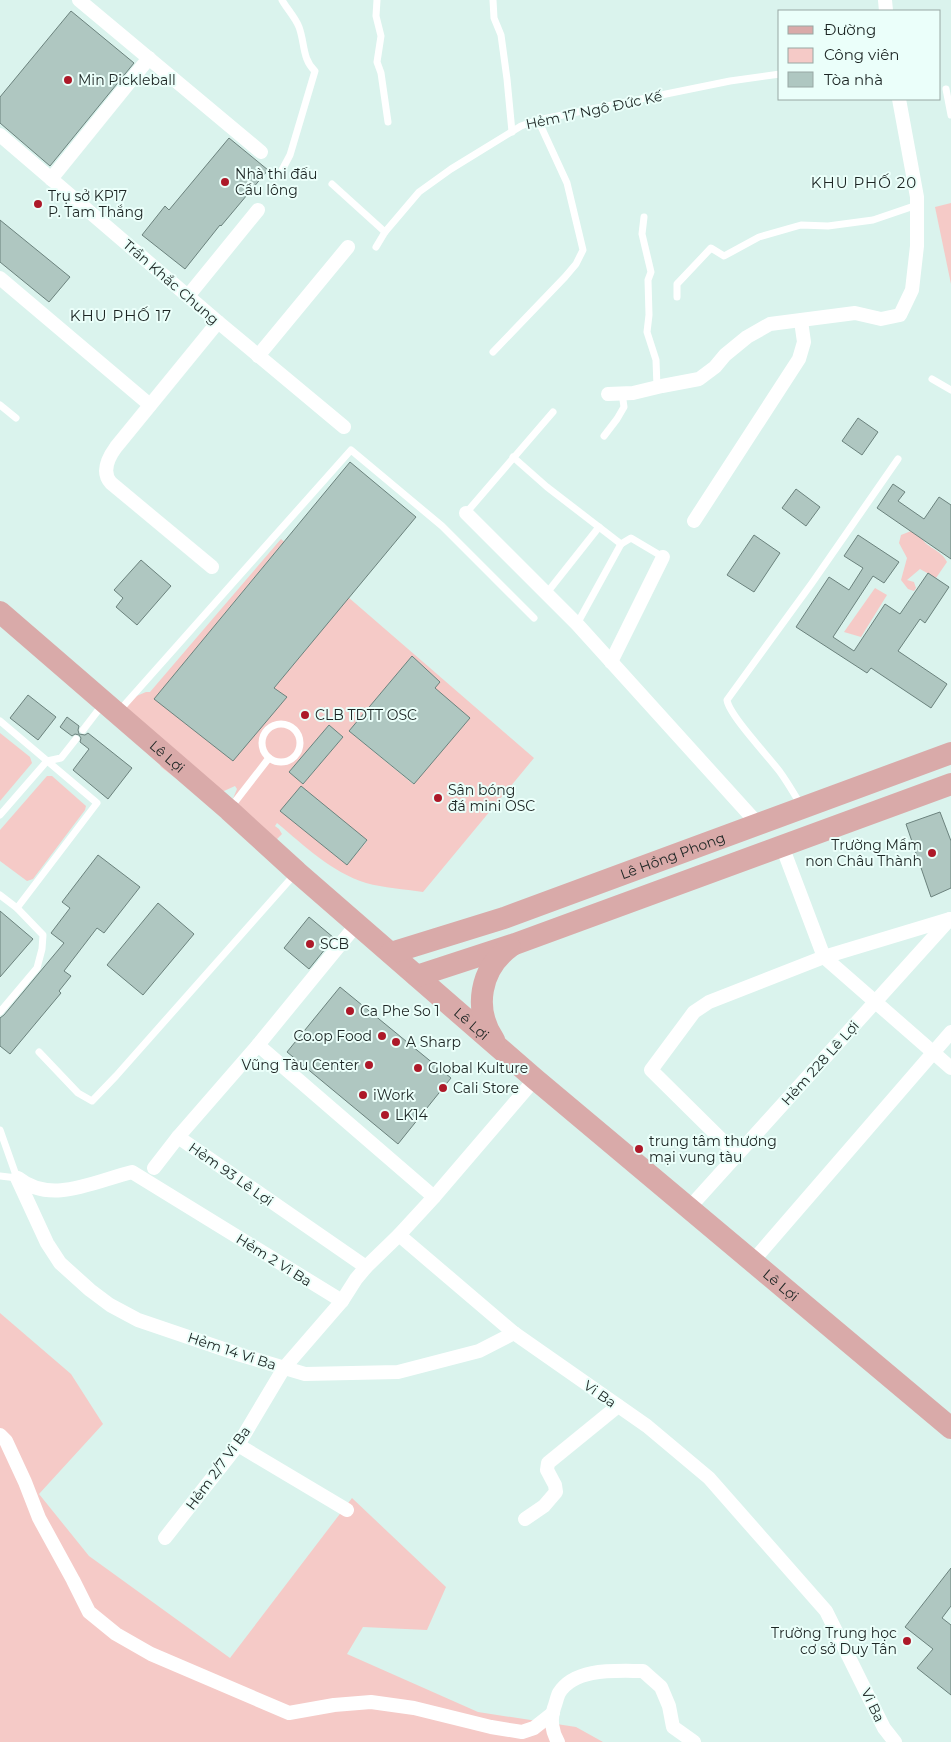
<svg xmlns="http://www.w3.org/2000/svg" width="951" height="1742" font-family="Montserrat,sans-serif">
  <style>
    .green { fill: #f5cac7; fill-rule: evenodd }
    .building { fill: #afc7c1; stroke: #6b827d }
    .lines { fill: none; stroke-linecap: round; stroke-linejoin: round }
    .service { stroke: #fff; stroke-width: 7 }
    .minor { stroke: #fff; stroke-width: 14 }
    .primary { stroke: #d9aaa9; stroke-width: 22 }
    .poi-dot { fill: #ad1929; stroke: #ebfffa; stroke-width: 2 }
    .labels { text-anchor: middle; stroke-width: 4; stroke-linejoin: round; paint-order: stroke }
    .poi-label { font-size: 14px; fill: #1c2523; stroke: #ebfffa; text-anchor: start }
    .street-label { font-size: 14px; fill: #1c2523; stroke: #ebfffa }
    .neighbourhood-label { font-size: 15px; letter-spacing: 1px; fill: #1c2523; stroke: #ebfffa }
  </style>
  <rect width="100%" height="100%" fill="#daf3ed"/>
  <g class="green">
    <path d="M951 203V284L935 207Z"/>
    <path d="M911 531 920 535C925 548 941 549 947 562L936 578 920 569 907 580 914 582 916 588 914 591 908 589 901 580 907 558 899 543 901 535Z"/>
    <path d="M281 539 534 758 423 892C404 889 384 888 366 883 331 872 305 846 277 823L275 826 279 829 282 834 276 840 232 801 237 789 235 786 224 791 210 801 198 795 161 767 155 755 115 705 146 692H150ZM282 544 347 599 274 688 286 697 233 751 224 754 157 696ZM412 656 439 681 435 688 469 718 413 784 349 731ZM329 725 343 737 303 784 289 772ZM301 786 367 841 347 865 281 811Z"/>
    <path d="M875 588 887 595 861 637 844 632Z"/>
    <path d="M0 733 30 757 32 763 0 801Z"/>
    <path d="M47 776H52L86 806 85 810 33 879 27 881 0 861V830Z"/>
    <path d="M0 1313 71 1374 103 1424 39 1494 89 1556 230 1658 352 1498 446 1587 427 1630 363 1627 347 1654 478 1712 576 1727 603 1742H0Z"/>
  </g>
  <g class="building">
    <path d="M71 11 134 63 50 166 0 123V97Z"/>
    <path d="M229 138 268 170 221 226 220 225 185 269 142 235 165 206 169 210Z"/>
    <path d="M0 220 70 277 49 302 0 262Z"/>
    <path d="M858 418 878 432 862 455 842 441Z"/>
    <path d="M350 462 416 517 274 688 287 697 233 761 154 699Z"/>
    <path d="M893 484 905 492 898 501 924 519 939 497 951 505V559L877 508Z"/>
    <path d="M796 489 820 507 806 526 782 508Z"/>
    <path d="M754 535 780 553 754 592 727 575Z"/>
    <path d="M858 535 899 562 884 583 873 576 833 637 854 651 885 604 900 614 928 573 949 587 925 623 920 619 898 651 947 684 931 708 871 668 867 673 796 627 829 577 849 590 863 568 844 556Z"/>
    <path d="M141 560 171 586 137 625 116 607 123 598 114 590Z"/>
    <path d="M412 656 440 682 435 688 470 718 414 784 349 731Z"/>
    <path d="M28 695 56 717 38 740 10 718Z"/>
    <path d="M67 717 79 726 78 730 79 734 85 735 88 733 132 768 108 799 73 770 89 749 80 742 81 738 79 735 75 734 72 736 60 727Z"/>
    <path d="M329 725 343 737 303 784 289 772Z"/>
    <path d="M301 786 367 840 347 865 280 811Z"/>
    <path d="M940 812 951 841V888L931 897 906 824Z"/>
    <path d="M98 855 140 887 104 933 97 928 64 971 71 976 59 991 61 993 10 1054 0 1046V1018L4 1015 64 943 51 933 70 908 62 902Z"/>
    <path d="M158 903 194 934 143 995 107 965Z"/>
    <path d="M0 911 33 939 0 977Z"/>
    <path d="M309 917 334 938 309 969 284 948Z"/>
    <path d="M340 987 451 1078 398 1144 287 1052Z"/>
    <path d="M951 1568V1606L942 1618 951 1625V1695L917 1668 933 1649 905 1627Z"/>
  </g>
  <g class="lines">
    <g class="service">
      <path d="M282 0C287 9 295 17 299 27 305 43 302 59 315 71L290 155 282 170"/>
      <path d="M377 0 376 16 381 36 377 62 381 73 388 122"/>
      <path d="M493 0 494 18 501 35 507 79 512 132"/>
      <path d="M946 89 951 115"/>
      <path d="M332 184 385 232 376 247"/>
      <path d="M644 217 642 234 651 272 648 280 649 315 647 332 656 360 657 387"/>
      <path d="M385 232 419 192 451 169 521 126 538 120 730 81 780 74"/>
      <path d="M677 297V284L711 248 724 256 759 237 801 225 828 226 873 220 917 205"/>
      <path d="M493 352 565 277 576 264 583 250 567 183 538 120"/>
      <path d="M932 379 951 390"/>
      <path d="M0 405 16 418"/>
      <path d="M604 436 617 419 624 407 622 393"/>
      <path d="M513 457 547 487 621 544"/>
      <path d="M466 513 553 412"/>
      <path d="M546 594 599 527"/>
      <path d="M577 624 621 544 631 538 663 557"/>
      <path d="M119 711 351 450 442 526 534 618"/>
      <path d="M0 721 97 803 17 908"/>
      <circle cx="281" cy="743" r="19"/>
      <path d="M83 730 103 704"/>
      <path d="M801 805C794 794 788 783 780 772 769 757 729 715 727 700L812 583 898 459"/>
      <path d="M231 807 269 758"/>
      <path d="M0 815 47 761 61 758 76 739"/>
      <path d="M0 895 17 908 43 935 42 949 37 968 0 1012"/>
      <path d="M39 1052 78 1093 92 1101 116 1076 295 874"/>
      <path d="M0 1130 17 1178 0 1176"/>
    </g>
    <g class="minor">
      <path d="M79 0 261 152"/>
      <path d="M885 0 886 11"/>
      <path d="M0 135 218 322 344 427"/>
      <path d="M51 179 149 58"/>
      <path d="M0 278 150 405"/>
      <path d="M188 296 258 210"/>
      <path d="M258 356 348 247"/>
      <path d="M608 394 633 393 662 386 699 379 715 367 725 355 747 337 770 324 855 313 881 319 900 315 912 290 917 246V197L899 99"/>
      <path d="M466 513 577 624 758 824"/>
      <path d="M694 521 799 359 804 342 801 321"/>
      <path d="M212 567 111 483C101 472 108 458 116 447L218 322"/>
      <path d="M611 662 663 557"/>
      <path d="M782 846 824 957 951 1068"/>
      <path d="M258 1045 434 1197"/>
      <path d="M178 1137 366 1267"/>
      <path d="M736 1154 651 1070 694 1012 709 1002 824 957 950 919"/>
      <path d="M154 1168 178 1137 258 1045 357 924"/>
      <path d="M17 1178 47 1243 60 1263 90 1290 110 1305 138 1320 241 1355 305 1374 398 1372 479 1351 514 1333"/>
      <path d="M18 1178C51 1205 95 1181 132 1172L342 1301"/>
      <path d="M690 1207 950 919"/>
      <path d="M399 1235 514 1333 647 1426 709 1478 826 1611 884 1728 895 1742"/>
      <path d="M752 1262 951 1032"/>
      <path d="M0 1435 6 1441 25 1482 39 1518 73 1580 89 1612 116 1634 151 1654 289 1713 334 1705 371 1702 414 1708 491 1727 522 1732 534 1728 553 1713"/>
      <path d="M238 1445 347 1510"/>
      <path d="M525 1519 544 1506 556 1492 555 1485 547 1470 548 1463 618 1406"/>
      <path d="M165 1538 238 1445 284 1368 342 1301 356 1279 366 1267 399 1235 434 1197 535 1079"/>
      <path d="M558 1742C552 1732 550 1719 554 1708 556 1703 557 1697 559 1693 575 1667 617 1671 643 1671L661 1687 669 1706 673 1727 694 1742"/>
    </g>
    <g class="primary">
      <path id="s1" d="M0 612 229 810 297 872 535 1079 951 1428"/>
      <path id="s2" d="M391 953 504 918 951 753"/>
      <path d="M417 976 515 944 951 784"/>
      <path d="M494 1040C473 1009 480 969 510 947"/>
    </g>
  </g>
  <g class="poi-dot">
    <circle cx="68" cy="80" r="5"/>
    <circle cx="225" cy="182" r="5"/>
    <circle cx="38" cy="204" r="5"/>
    <circle cx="305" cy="715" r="5"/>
    <circle cx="438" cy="798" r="5"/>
    <circle cx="932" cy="853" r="5"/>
    <circle cx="310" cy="944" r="5"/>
    <circle cx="350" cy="1011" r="5"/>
    <circle cx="382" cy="1036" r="5"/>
    <circle cx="396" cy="1042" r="5"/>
    <circle cx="369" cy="1065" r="5"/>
    <circle cx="418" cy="1068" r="5"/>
    <circle cx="443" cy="1088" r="5"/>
    <circle cx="363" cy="1095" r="5"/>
    <circle cx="385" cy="1115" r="5"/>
    <circle cx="639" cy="1149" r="5"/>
    <circle cx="907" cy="1641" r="5"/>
  </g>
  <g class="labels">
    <g class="poi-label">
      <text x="78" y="85">Min Pickleball</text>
      <text x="235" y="179">Nhà thi đấu<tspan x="235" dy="16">Cầu lông</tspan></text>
      <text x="48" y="201">Trụ sở KP17<tspan x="48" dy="16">P. Tam Thắng</tspan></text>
      <text x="315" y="720">CLB TDTT OSC</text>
      <text x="448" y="795">Sân bóng<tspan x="448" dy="16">đá mini OSC</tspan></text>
      <text x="922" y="850" text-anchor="end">Trường Mầm<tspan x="922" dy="16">non Châu Thành</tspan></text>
      <text x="320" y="949">SCB</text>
      <text x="360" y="1016">Ca Phe So 1</text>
      <text x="372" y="1041" text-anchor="end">Co.op Food</text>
      <text x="406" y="1047">A Sharp</text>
      <text x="359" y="1070" text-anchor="end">Vũng Tàu Center</text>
      <text x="428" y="1073">Global Kulture</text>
      <text x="453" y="1093">Cali Store</text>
      <text x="373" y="1100">iWork</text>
      <text x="395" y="1120">LK14</text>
      <text x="649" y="1146">trung tâm thương<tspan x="649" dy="16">mại vung tàu</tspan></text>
      <text x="897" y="1638" text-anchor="end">Trường Trung học<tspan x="897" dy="16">cơ sở Duy Tân</tspan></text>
    </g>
    <g class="street-label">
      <text transform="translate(594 110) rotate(-12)" y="5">Hẻm 17 Ngô Đức Kế</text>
      <text transform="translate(171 282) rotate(41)" y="5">Trần Khắc Chung</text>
      <text dy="5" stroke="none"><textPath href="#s1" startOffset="221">Lê Lợi</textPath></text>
      <text dy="5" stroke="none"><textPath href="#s2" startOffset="298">Lê Hồng Phong</textPath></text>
      <text dy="5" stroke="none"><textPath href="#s1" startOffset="626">Lê Lợi</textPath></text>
      <text transform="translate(820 1063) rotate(-48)" y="5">Hẻm 228 Lê Lợi</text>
      <text transform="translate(231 1174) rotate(35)" y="5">Hẻm 93 Lê Lợi</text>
      <text transform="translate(274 1260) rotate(32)" y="5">Hẻm 2 Vi Ba</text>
      <text dy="5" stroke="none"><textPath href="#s1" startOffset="1031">Lê Lợi</textPath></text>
      <text transform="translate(232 1351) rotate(18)" y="5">Hẻm 14 Vi Ba</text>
      <text transform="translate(600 1394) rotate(35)" y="5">Vi Ba</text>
      <text transform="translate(218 1468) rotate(-54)" y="5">Hẻm 2/7 Vi Ba</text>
      <text transform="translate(873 1705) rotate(65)" y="5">Vi Ba</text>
    </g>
    <g class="neighbourhood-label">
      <text x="864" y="188">KHU PHỐ 20</text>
      <text x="121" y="321">KHU PHỐ 17</text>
    </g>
  </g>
  <rect x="778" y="10" width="162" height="90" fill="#ebfffa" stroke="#98a8a4"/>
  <rect x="788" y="26" width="25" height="8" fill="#d9aaa9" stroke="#98a8a4"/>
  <text x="824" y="35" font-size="15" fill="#1c2523">Đường</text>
  <rect x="788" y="48" width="25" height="15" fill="#f5cac7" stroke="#98a8a4"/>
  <text x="824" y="60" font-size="15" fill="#1c2523">Công viên</text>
  <rect x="788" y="72" width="25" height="15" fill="#afc7c1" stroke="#98a8a4"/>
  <text x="824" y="85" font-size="15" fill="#1c2523">Tòa nhà</text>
</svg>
